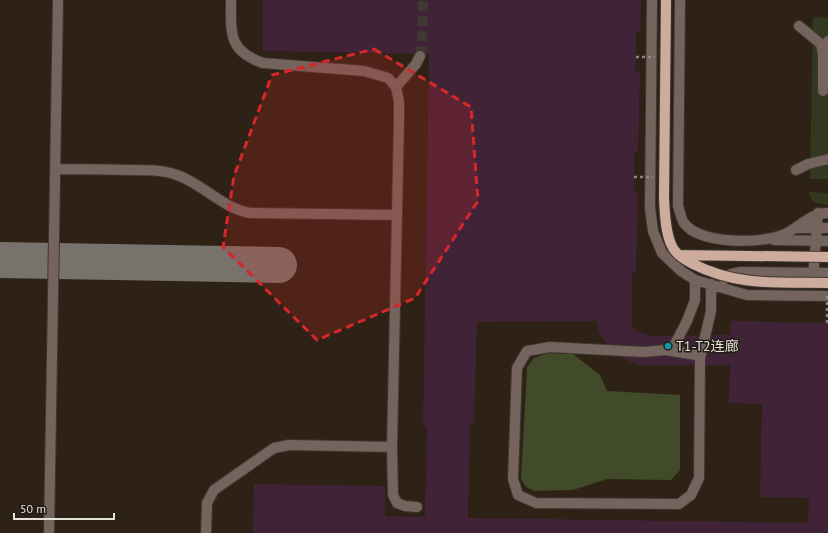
<svg xmlns="http://www.w3.org/2000/svg" width="828" height="533" viewBox="0 0 828 533" font-family="'PT Sans','Noto Sans SC',sans-serif">
<style>
.built{fill:#2d2215}
.green{fill:#32391f}
.forest{fill:#414a29}
.lines{fill:none;stroke-linecap:round;stroke-linejoin:round}
.taxiway{stroke:#77726b;stroke-width:36}
.building{fill:#402337;fill-rule:evenodd}
.minor-tunnel{stroke:#403933;stroke-width:10;stroke-dasharray:10 5;stroke-linecap:butt}
.minor-casing{stroke:#3e3731;stroke-width:12}
.minor{stroke:#74645d;stroke-width:10}
.major-bridge-casing{stroke:#3e3731;stroke-width:12;stroke-linecap:butt}
.path-bridge{stroke:#8c8781;stroke-width:2.5;stroke-dasharray:3 3;stroke-linecap:butt}
.major-bridge{stroke:#cdab9d;stroke-width:10}
.marked{fill:#d62828;fill-opacity:0.2;stroke:#d62828;stroke-width:3;stroke-dasharray:8 5;stroke-linejoin:round}
.culture-dot{fill:#0f9aa8;stroke:#231c15;stroke-width:1.5}
.labels{text-anchor:middle;stroke-width:3;stroke-linejoin:round;paint-order:stroke}
.poi-label{font-size:14px;fill:#e4e0da;stroke:#231c15;text-anchor:start}
</style>
<rect width="100%" height="100%" fill="#231c15"/>
<path class="built" d="M0,0H828V533H0Z"/>
<path class="green" d="M813,17L828,18V179H810Z
M809,192L828,193V205C818,204 811,203 809,192Z"/>
<path class="forest" d="M549,353L573,354L600,375L607,391L680,395V470L671,480L607,479L573,490L534,491L526,487L521,479L527,367L534,358Z"/>
<g class="lines">
<path class="taxiway" d="M0,260L279,265"/>
</g>
<path class="building" d="M263,0H641L640,31H636V57L635,71H640L638,152H634V191H638L636,273H632V322H630L637,332L651,336L730,335L731,321L828,323V533H253L254,484L385,486V516L425,517L427,427H423L429,54L263,51ZM597,321L599,333L610,349L616,355L633,363L640,365H730L729,403L762,404L760,497L809,498L808,523L468,518L470,423H474L477,322Z"/>
<g class="lines">
<path class="minor-tunnel" d="M420,56L422,47L423,0"/>
<g class="minor-casing">
<path id="minor" d="M231,0C231,33 228,51 263,63L364,71L388,78L396,87L399,102V120L392,447L393,495L397,503L405,506L417,507
M652,0L650,208L653,231L662,253L681,271L695,280L747,295L828,296
M680,0L678,206C680,211 681,219 684,223C700,245 763,244 785,234C800,227 810,213 828,213
M799,26L821,44L823,55
M396,87L416,64L420,56
M823,91V55L828,41
M55,169C78,169 102,169 125,170C142,170 161,169 177,175C203,184 222,208 250,213L397,215
M796,170L808,164L828,159
M796,228H828
M774,240L828,241
M724,279L731,274L741,272L828,273
M813,279L818,213
M695,280V300L687,321L675,344L665,350L644,352L550,347L527,351L517,368L513,479L518,495L536,503L679,504L691,495L699,478L700,358L711,311V284
M665,350L696,355L700,358
M49,533L58,0
M206,533L207,503L214,490L274,448L289,445L392,447"/>
</g>
<use href="#minor" class="minor"/>
<g class="major-bridge-casing">
<path id="major-bridge" d="M666,0L664,199C665,213 665,230 671,244C674,253 685,260 693,264C739,287 779,282 828,283
M679,255L828,257"/>
</g>
<path class="path-bridge" d="M636,57H655
M634,177H653
M827,323V294"/>
<use href="#major-bridge" class="major-bridge"/>
</g>
<path class="marked" d="M374,49L471,107L478,201L415,298L317,340L223,247L234,176L272,75Z"/>
<circle class="culture-dot" cx="668" cy="346" r="4"/>
<g class="labels">
<g class="poi-label">
<text x="676" y="351">T1-T2连廊</text>
</g>
</g>
<path d="M14 513v6h100v-6" fill="none" stroke="#e4e0da" stroke-width="2"/>
<text x="20" y="513" font-size="12" fill="#e4e0da" stroke="#231c15" stroke-width="3" paint-order="stroke">50 m</text>
</svg>
